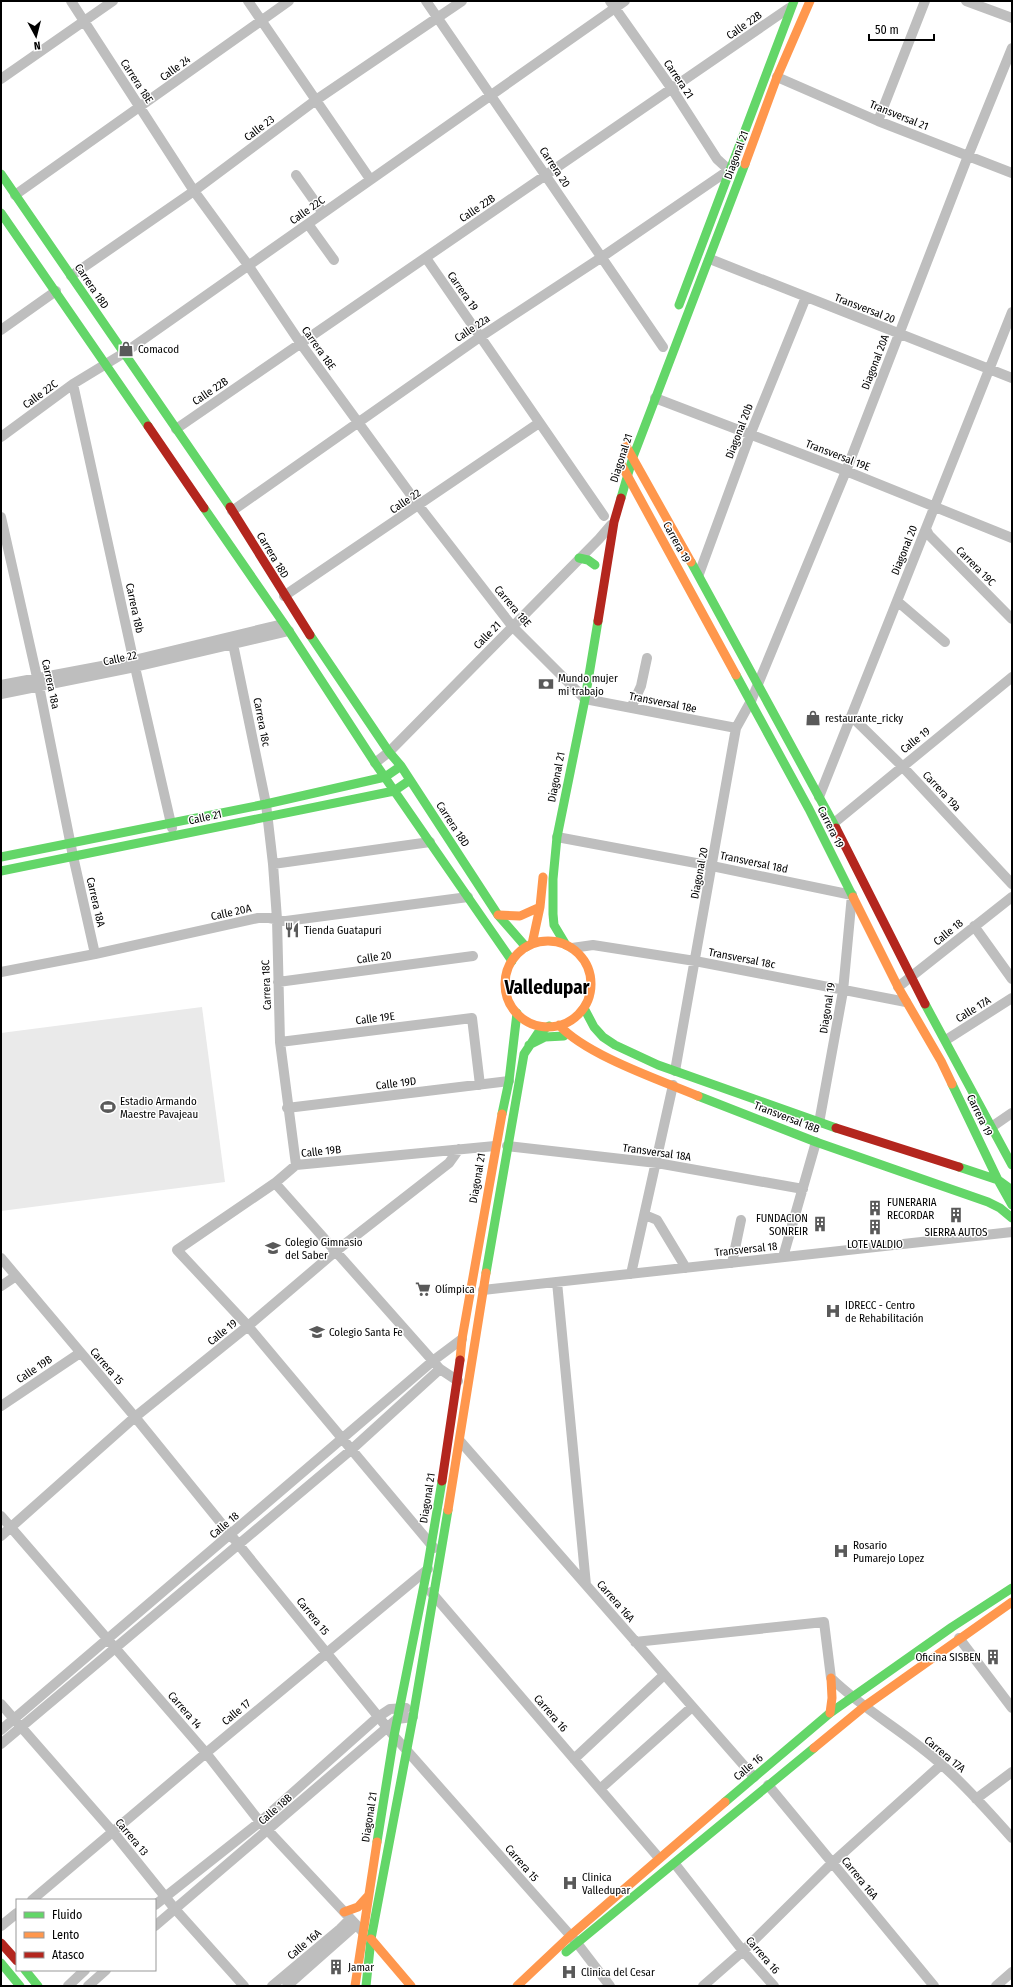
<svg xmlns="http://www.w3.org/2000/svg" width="1013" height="1987" viewBox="0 0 1013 1987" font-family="'Fira Sans Condensed',sans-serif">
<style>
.green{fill:#eaeaea}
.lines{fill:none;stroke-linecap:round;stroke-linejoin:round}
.street{stroke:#bebebe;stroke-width:10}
.fast{stroke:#63d668;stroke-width:9}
.slow{stroke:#ff974d;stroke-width:9}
.jam{stroke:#b3261e;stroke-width:9}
.labels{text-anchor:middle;stroke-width:3;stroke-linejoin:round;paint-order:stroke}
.street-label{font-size:11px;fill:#000;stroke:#fff}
.poi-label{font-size:11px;fill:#000;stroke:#fff;text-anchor:start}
.town-label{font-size:19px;font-weight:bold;fill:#000;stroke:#fff}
</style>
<rect width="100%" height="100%" fill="#fff"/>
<path class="green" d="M202,1007L225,1182L1,1211V1033Z"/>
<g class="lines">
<path class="street" d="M71,1L194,191L248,265L301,344L419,506L512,626L585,699L736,728
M248,1L370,179
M426,1L663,347
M966,1L1012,18
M777,77L878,121L1012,173
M1,79L113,1
M878,121L925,1
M296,175L323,213
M15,195L289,1
M308,224L334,260
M426,258L604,516
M710,259L1012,378
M71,276L194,191L316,100L462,1
M1,330L56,291
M73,384L135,667L172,828
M655,398L846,471L1012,538
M176,429L789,8
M1,437L73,384L124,353L625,1
M232,511L480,337L602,257L729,170L717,159L672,89L610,1
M1,517L39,686L73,856L95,954
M926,529L929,535L1012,619
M699,574L750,435L806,297
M284,596L539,423
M897,601L945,642
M233,644L266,804L273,864L277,919L280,1042L296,1165
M1,685L134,660L283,624
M1,694L135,667L289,631
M631,708L641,686L647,658
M851,716L902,766L1012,884
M375,763L389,752L599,539L611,525
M819,797L1012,312
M834,823L1012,677
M557,837L712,866L852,895L843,991L819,1123
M273,864L430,842
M974,926L1012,979
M572,948L593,945L695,961L906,1002
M1,972L95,954L258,918H269L286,921L468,897
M278,982L473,956
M898,987L1012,897
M946,1040L1012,998
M280,1042L472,1018L480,1085
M675,1071L736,728L751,701L846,471L968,156L1012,48
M287,1108L509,1081
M993,1126L1012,1113
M507,1146L657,1163L803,1189
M275,1183L440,1369L458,1381
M645,1215L657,1220L686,1268
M783,1257L816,1142
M1,1258L135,1417L394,1736L577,1943L610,1986
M732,1263L741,1220
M631,1274L673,1085
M557,1282L586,1585
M1,1286L16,1276
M483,1290L1012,1232
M1,1406L80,1353
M460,1441L754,1777
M1,1516L206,1753L260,1822L362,1931
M1,1536L135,1417L248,1326L336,1251L449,1163L459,1149
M434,1548L248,1326L177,1250L275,1183L296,1165L495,1146
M431,1592L659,1858
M959,1638L1012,1708
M635,1642L824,1622L831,1678C865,1711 907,1733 942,1765C967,1787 990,1813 1012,1838
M1,1704L113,1832L175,1909L244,1986
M1,1730L434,1360L462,1339
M1,1744L351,1450L440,1369
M574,1759L664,1675
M768,1785L934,1986
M600,1789L692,1707
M976,1799L1012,1772
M675,1864L743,1951L774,1986
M32,1900L206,1753L428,1569
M155,1905L260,1822L378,1717L390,1709L406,1708
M1,1926L17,1913
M155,1926L397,1719L413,1717
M68,1986L85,1970
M88,1986L106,1970
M272,1986L340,1929L350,1919
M287,1986L356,1925
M703,1986L743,1951L832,1863L942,1764
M996,1986L1012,1972"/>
<path class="fast" d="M1,174L230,507
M1,213L148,426
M679,305L794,1
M621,498L633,457L745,164
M204,508L289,631L375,763L512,961
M579,558L588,560L595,565
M691,562L836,828
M310,635L389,752L401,766L498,915L526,947
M736,675L809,809L853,897
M1,857L266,804L385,777L401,766
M1,871L394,791L410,780
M566,945L554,925L553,914V879L557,837L585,699L598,621
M925,1004L1012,1165
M584,1008L594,1027L603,1037L615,1045L658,1065L836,1128
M529,1045L545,1037L564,1036
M952,1084L998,1180L1012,1205
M698,1096L816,1142L988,1202L1000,1208L1012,1218
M502,1114L509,1081L517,1013
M959,1167L998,1180L1012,1190
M486,1273L524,1054L538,1033L549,1026
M725,1802L830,1713L952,1627L1012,1588
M377,1842L394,1736L427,1570L442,1481
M566,1952L814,1748
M1,1963L20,1986
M25,1970L38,1986
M366,1986L371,1939L413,1717L448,1510"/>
<path class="slow" d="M745,164L777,77L810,1
M626,446L691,562
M621,464L736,675
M853,897L898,987L941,1061L952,1084
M498,915L520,916L540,907
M505 984a43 43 0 1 1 86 0a43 43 0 1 1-86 0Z
M532,944L540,907L543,877
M559,1025C586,1055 660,1080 698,1096
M460,1360L462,1339L502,1114
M448,1510L486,1273
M830,1713L832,1698L831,1678
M814,1748L865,1706L1012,1602
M344,1912L358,1907L368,1896
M371,1939L411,1986
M355,1986L377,1842
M517,1986L570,1936L725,1802"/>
<path class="jam" d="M148,426L204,508
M230,507L310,635
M598,621L614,522L621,498
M836,828L925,1004
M836,1128L959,1167
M442,1481L460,1360
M1,1943L17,1961"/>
</g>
<defs>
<g id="shop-bare" transform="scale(1.2)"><path d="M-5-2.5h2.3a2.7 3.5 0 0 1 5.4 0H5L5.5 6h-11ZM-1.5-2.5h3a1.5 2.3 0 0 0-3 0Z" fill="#595959" stroke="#fff" stroke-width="2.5" paint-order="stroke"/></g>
<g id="bank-bare" transform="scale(1.2)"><path d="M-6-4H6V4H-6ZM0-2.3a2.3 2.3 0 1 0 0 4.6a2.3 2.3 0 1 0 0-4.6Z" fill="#595959" stroke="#fff" stroke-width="2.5" paint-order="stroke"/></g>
<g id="restaurant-bare" transform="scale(1.2)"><path d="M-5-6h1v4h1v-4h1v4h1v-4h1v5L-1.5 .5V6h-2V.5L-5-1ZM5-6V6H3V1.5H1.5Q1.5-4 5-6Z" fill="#595959" stroke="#fff" stroke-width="2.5" paint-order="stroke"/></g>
<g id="stadium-bare" transform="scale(1.2)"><path d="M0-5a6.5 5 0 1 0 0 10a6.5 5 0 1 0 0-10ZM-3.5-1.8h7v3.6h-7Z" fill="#595959" stroke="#fff" stroke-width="2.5" paint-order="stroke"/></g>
<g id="building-bare" transform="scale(1.2)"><path d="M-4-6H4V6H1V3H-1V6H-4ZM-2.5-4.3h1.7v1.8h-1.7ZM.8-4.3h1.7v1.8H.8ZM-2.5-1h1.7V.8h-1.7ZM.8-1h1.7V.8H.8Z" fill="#595959" stroke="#fff" stroke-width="2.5" paint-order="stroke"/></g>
<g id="school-bare" transform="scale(1.2)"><path d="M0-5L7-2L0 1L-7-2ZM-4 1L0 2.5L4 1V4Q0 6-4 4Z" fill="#595959" stroke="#fff" stroke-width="2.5" paint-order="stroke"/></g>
<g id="supermarket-bare" transform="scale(1.2)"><path d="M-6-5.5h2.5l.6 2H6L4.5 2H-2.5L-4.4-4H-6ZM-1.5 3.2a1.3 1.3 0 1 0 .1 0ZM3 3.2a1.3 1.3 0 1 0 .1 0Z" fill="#595959" stroke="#fff" stroke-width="2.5" paint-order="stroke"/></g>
<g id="hospital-bare" transform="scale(1.2)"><path d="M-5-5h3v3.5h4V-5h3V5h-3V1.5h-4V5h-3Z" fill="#595959" stroke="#fff" stroke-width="2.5" paint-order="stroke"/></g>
</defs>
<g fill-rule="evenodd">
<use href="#shop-bare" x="126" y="349"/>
<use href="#bank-bare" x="546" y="684"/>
<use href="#shop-bare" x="813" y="718"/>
<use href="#restaurant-bare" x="292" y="930"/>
<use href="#stadium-bare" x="108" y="1107"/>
<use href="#building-bare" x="875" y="1208"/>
<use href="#building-bare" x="956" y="1215"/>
<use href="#building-bare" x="820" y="1224"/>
<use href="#building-bare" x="875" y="1227"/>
<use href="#school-bare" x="273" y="1248"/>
<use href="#supermarket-bare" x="423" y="1289"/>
<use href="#hospital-bare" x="833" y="1311"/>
<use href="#school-bare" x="317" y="1332"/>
<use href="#hospital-bare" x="841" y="1551"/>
<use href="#building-bare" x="993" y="1657"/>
<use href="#hospital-bare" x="570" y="1883"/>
<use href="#building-bare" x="336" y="1967"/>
<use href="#hospital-bare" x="569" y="1972"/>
</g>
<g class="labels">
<g class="street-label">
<text transform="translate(744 25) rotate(-35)" y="4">Calle 22B</text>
<text transform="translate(175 68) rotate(-36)" y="4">Calle 24</text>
<text transform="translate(679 79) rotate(56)" y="4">Carrera 21</text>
<text transform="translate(137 81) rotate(57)" y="4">Carrera 18E</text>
<text transform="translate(899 115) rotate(22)" y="4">Transversal 21</text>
<text transform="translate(259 128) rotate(-37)" y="4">Calle 23</text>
<text transform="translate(736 155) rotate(-70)" y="4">Diagonal 21</text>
<text transform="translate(555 167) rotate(56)" y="4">Carrera 20</text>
<text transform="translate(477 208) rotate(-34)" y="4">Calle 22B</text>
<text transform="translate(307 210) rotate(-35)" y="4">Calle 22C</text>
<text transform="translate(92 286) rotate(56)" y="4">Carrera 18D</text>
<text transform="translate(463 291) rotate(55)" y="4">Carrera 19</text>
<text transform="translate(865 308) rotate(21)" y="4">Transversal 20</text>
<text transform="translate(472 328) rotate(-34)" y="4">Calle 22a</text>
<text transform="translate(319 348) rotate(55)" y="4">Carrera 18E</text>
<text transform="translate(875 362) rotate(-69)" y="4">Diagonal 20A</text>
<text transform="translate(210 391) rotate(-34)" y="4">Calle 22B</text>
<text transform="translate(40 394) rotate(-36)" y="4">Calle 22C</text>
<text transform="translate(739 431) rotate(-69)" y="4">Diagonal 20b</text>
<text transform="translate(838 455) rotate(21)" y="4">Transversal 19E</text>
<text transform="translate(621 458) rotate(-72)" y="4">Diagonal 21</text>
<text transform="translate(405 501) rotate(-34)" y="4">Calle 22</text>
<text transform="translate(677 542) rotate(61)" y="4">Carrera 19</text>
<text transform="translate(904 550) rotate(-68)" y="4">Diagonal 20</text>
<text transform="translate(273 555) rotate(59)" y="4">Carrera 18D</text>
<text transform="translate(976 566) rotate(45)" y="4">Carrera 19C</text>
<text transform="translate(513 606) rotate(50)" y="4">Carrera 18E</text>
<text transform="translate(135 608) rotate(78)" y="4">Carrera 18b</text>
<text transform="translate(487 635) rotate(-46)" y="4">Calle 21</text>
<text transform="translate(120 658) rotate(-12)" y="4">Calle 22</text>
<text transform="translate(51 684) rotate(78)" y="4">Carrera 18a</text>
<text transform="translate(663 702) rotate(11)" y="4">Transversal 18e</text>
<text transform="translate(262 722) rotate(79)" y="4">Carrera 18c</text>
<text transform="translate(915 740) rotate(-39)" y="4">Calle 19</text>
<text transform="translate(556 777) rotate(-79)" y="4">Diagonal 21</text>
<text transform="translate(942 791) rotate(47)" y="4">Carrera 19a</text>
<text transform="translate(205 817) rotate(-12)" y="4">Calle 21</text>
<text transform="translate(453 824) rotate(57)" y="4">Carrera 18D</text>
<text transform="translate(831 827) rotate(63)" y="4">Carrera 19</text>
<text transform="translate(754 862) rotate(12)" y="4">Transversal 18d</text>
<text transform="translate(699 873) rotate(-79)" y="4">Diagonal 20</text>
<text transform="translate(96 902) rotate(77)" y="4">Carrera 18A</text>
<text transform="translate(231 912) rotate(-12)" y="4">Calle 20A</text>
<text transform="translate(948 932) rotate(-39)" y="4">Calle 18</text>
<text transform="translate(374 957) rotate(-8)" y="4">Calle 20</text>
<text transform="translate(742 958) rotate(11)" y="4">Transversal 18c</text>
<text transform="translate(266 985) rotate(-92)" y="4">Carrera 18C</text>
<text transform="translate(827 1008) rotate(-81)" y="4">Diagonal 19</text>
<text transform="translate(973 1009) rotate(-32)" y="4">Calle 17A</text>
<text transform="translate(375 1018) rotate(-7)" y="4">Calle 19E</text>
<text transform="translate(396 1083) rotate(-7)" y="4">Calle 19D</text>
<text transform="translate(980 1115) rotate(64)" y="4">Carrera 19</text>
<text transform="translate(787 1117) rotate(21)" y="4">Transversal 18B</text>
<text transform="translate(321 1151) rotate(-6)" y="4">Calle 19B</text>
<text transform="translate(657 1152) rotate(8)" y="4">Transversal 18A</text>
<text transform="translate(477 1178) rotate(-80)" y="4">Diagonal 21</text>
<text transform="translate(746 1249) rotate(-6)" y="4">Transversal 18</text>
<text transform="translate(222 1332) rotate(-39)" y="4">Calle 19</text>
<text transform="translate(107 1366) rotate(49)" y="4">Carrera 15</text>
<text transform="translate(34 1369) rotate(-34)" y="4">Calle 19B</text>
<text transform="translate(427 1498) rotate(-81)" y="4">Diagonal 21</text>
<text transform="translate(224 1525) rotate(-40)" y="4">Calle 18</text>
<text transform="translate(616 1601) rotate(49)" y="4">Carrera 16A</text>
<text transform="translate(313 1616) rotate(51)" y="4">Carrera 15</text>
<text transform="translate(185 1710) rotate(49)" y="4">Carrera 14</text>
<text transform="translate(236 1712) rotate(-40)" y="4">Calle 17</text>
<text transform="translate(551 1713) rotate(49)" y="4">Carrera 16</text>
<text transform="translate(945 1754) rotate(40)" y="4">Carrera 17A</text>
<text transform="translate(748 1767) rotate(-40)" y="4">Calle 16</text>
<text transform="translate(275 1809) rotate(-41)" y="4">Calle 18B</text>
<text transform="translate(369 1817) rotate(-81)" y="4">Diagonal 21</text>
<text transform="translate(132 1837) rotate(50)" y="4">Carrera 13</text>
<text transform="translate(522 1863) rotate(49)" y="4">Carrera 15</text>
<text transform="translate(860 1878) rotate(51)" y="4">Carrera 16A</text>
<text transform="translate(304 1944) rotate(-40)" y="4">Calle 16A</text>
<text transform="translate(763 1955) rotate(49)" y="4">Carrera 16</text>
</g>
<g class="poi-label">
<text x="138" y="353">Comacod</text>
<text x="558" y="682">Mundo mujer<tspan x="558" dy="13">mi trabajo</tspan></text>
<text x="825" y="722">restaurante_ricky</text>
<text x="304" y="934">Tienda Guatapuri</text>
<text x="120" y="1105">Estadio Armando<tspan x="120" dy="13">Maestre Pavajeau</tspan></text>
<text x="887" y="1206">FUNERARIA<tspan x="887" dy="13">RECORDAR</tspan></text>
<text x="808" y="1222" text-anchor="end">FUNDACION<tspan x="808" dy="13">SONREIR</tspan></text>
<text x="956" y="1236" text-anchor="middle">SIERRA AUTOS</text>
<text x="285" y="1246">Colegio Gimnasio<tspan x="285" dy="13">del Saber</tspan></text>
<text x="875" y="1248" text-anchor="middle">LOTE VALDIO</text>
<text x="435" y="1293">Olímpica</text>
<text x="845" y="1309">IDRECC - Centro<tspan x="845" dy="13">de Rehabilitación</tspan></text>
<text x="329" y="1336">Colegio Santa Fe</text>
<text x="853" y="1549">Rosario<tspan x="853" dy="13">Pumarejo Lopez</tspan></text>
<text x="981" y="1661" text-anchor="end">Oficina SISBEN</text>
<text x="582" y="1881">Clinica<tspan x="582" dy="13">Valledupar</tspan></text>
<text x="348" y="1971">Jamar</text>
<text x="581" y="1976">Clinica del Cesar</text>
</g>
<g class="town-label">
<text x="547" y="994">Valledupar</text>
</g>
</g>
<rect width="1013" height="1987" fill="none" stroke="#000000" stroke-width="4"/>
<rect x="16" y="1899" width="140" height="72" fill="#ffffff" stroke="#999999"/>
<rect x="24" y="1912" width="20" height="6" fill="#63d668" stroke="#999999"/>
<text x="52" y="1919" font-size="12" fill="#000000">Fluido</text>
<rect x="24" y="1932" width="20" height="6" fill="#ff974d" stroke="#999999"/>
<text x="52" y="1939" font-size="12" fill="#000000">Lento</text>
<rect x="24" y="1952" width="20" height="6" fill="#b3261e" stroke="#999999"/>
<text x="52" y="1959" font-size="12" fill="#000000">Atasco</text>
<g transform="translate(36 36) rotate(173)" stroke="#ffffff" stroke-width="3" paint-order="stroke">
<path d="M0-3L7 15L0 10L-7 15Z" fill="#000000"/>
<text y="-6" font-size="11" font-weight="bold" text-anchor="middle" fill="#000000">N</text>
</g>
<path d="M869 34v6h65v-6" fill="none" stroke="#000000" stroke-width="2"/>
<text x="875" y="34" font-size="12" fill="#000000" stroke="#ffffff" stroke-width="3" paint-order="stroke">50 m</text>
</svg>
